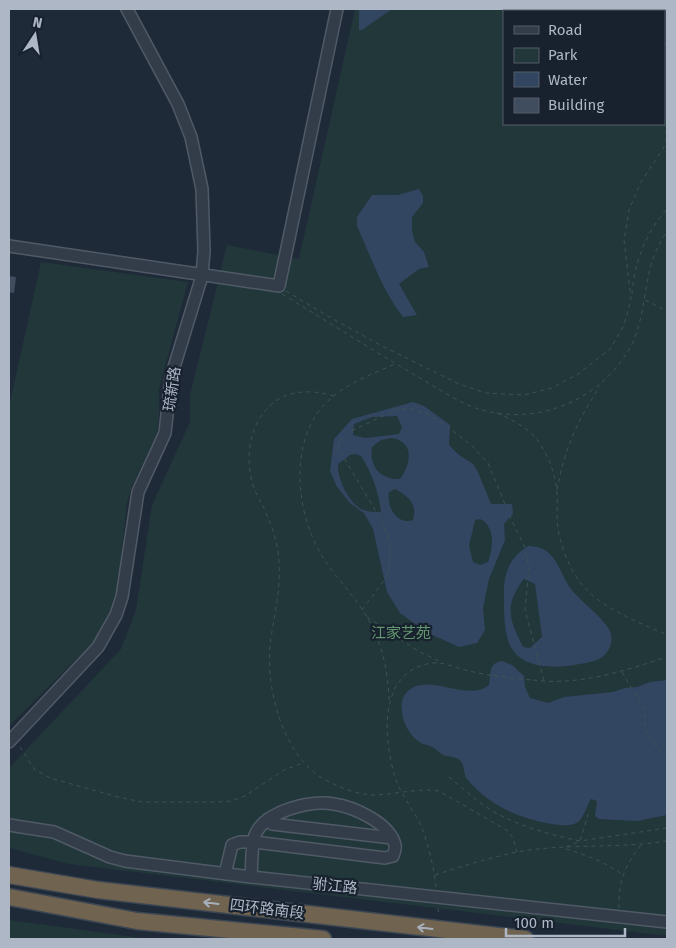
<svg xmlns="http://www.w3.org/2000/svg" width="676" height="948" viewBox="0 0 676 948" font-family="'Fira Sans','Noto Sans SC',sans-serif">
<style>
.green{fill:#21373a;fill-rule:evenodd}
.water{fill:#324661;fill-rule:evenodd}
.building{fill:#404d5e}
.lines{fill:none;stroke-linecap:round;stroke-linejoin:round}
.minor-casing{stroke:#505a67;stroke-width:14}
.highway-casing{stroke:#3d4754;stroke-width:19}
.path{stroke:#3c5354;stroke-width:1;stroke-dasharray:4 4;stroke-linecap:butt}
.minor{stroke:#333c49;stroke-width:11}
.highway{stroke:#70634f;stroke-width:16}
.oneway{stroke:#a7afba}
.labels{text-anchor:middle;stroke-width:4.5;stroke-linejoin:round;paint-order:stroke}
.street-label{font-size:15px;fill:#adb7c6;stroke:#18212e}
.park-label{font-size:15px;fill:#63976f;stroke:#18212e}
</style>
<rect width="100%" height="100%" fill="#1f2a39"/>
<path class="green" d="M355,9H667V936L69,864L9,848V768L121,649L136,610L152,505L190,422V395L227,245L299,259ZM505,11H665V124H505Z
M41,262L188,282L159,389V415L157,433L131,489L127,503L117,595L113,611L106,624L93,643L9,726V407Z
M9,920L149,939H9Z"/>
<path class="water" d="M359,9H392L362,30H359Z
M419,189L423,196V203L412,217V230L415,242L424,252L429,267L419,269L399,284L417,315L403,317C382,290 371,257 357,226V217L372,195H398Z
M413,402L424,406L450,425L449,445L459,455L473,464L478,472L491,504H512L513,514L504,524L505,540L489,579L483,608L485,630L477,643L459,647L428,633L400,613L387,592L373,529L364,513L350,503L337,487L330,471L334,439L352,419ZM397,416L402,427L399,434L365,438L353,435L354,424L372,417ZM392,438C415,442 411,464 400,479C380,480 369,466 372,447L381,440ZM355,454L361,456C372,473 379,493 381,512C373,512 364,512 358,507C347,499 337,477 338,464L350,455ZM395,489C408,496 418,504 413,520C397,526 386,506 389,492ZM480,519C496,527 493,548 488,562L480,565L473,562L469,546L475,520Z
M528,546C536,546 543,548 549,553C559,563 563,578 571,589C579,600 609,622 611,634C612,640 611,647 607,652C601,661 590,662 580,664C555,669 517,670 508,640C504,627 504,611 504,598C503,575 508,559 528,546ZM524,579L535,584L542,637L530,648L523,647C514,628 505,613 515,593C518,588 520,583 524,579Z
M502,661L512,665L524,676L525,687L530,698L548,703L564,697L613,692L625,688L637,687L650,682L667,680V815L637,821L599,819L595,816L597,801L591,799C587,805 584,817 578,822C571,827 560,825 552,824C518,818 490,806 467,779C463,774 465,766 461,761C456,756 449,757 443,755C440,753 437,750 434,748C431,746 427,745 423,744C413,739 406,729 403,718C402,711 400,702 404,696C422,667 466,704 489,685C491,674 488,663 502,661Z"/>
<path class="building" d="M9,276L16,277L14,293L9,292Z"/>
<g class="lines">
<g class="minor-casing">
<path id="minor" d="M9,246L279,286L337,9
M9,742L98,647L116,615L122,597L138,492L165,433L171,377L202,276L204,251L202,189L191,137L178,104L127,9
M268,819L272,824L392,838
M9,825L54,832L110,857L125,861L251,877L667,922
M225,874L232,845L240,842H254L385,858L393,856C394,853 396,849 395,845C390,823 354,807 334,804C310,800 265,811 255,835C251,847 252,864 251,877"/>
</g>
<g class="highway-casing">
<path id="highway" d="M9,875L98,890L525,939
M9,897L137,921L323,939"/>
</g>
<path class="path" d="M665,46L667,41
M665,115H667
M286,291L326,315L382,346L459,384L485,393L524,395L552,388L578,374L610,349L624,325L631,299L624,240L629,210L641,182L666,144V127L663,124
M282,294C330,323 377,353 425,381C443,391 462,405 482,410C537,425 594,402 625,356C642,331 643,301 649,273C652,257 659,244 667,231
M632,294C634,263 646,232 667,209
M645,300L667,311
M334,396C315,390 290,389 273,403C250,422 245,454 252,482C254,490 259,499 263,506C271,524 279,544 279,564C281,592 273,619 270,646C266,690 283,754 322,778C337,787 358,795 375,795C397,794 418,788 439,791L508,831L513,838L517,852
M497,413C510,419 523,425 533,435C547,451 556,473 557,495C558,506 556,518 558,529C562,552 573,578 590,593C612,613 641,623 667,635
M557,490C565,447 577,422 600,386
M362,610L389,574L390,541L380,518L338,448L340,440L351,431L396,410L411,408L430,415L457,434L472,446L488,463L512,521L524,545L529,567L525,610L544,681
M367,617L418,651L441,662
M622,672L645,711V729L660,752L667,756
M493,675L506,677
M533,680C579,686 624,671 667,657
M389,700C388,671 382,642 367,617C354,595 335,577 322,556C296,514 289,445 323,406C342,385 370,375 395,364
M20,747L34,769L50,778L118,797L142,802H217L231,801L245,796L284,770L303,763
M449,777C467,792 485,809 506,818C529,829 555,836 580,841L667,828
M566,847L580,841L588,814
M566,849C586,855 606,862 623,875
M435,875C462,866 489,858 517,852C566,843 617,849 667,841
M436,887C434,868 429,848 423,831C416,812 401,796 395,777C383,737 378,671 432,663C443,662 451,666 461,669C472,672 484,674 495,676C507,678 520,679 533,680
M438,908L439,916
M619,908C618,882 625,865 641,845"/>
<use href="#minor" class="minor"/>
<use href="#highway" class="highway"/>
</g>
<defs><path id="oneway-shaft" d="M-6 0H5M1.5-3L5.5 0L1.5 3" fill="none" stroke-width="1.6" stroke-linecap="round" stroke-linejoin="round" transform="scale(1.25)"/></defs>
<g class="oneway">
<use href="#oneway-shaft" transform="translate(211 903) rotate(-173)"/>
<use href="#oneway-shaft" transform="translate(425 928) rotate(-173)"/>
</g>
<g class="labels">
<g class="street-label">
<text transform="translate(172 389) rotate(-82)" y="5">琉新路</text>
<text transform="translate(335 886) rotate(6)" y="5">驸江路</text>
<text transform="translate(267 909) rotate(7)" y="5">四环路南段</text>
</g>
<g class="park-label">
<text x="401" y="638">江家艺苑</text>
</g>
</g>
<rect width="676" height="948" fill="none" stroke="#adb7c6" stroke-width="20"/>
<rect x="503" y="10" width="162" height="115" fill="#18212e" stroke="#545d6b"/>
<rect x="514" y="26" width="25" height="8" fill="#333c49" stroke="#545d6b"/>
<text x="548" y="35" font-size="15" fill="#adb7c6">Road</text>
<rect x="514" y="48" width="25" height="15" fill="#21373a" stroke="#545d6b"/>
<text x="548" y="60" font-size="15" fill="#adb7c6">Park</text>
<rect x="514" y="72" width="25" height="15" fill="#324661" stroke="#545d6b"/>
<text x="548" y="85" font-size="15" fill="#adb7c6">Water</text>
<rect x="514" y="98" width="25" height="15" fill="#404d5e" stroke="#545d6b"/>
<text x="548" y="110" font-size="15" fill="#adb7c6">Building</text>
<g transform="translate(35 35) rotate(12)" stroke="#18212e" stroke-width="4" paint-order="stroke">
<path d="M0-4L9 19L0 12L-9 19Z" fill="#adb7c6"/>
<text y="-8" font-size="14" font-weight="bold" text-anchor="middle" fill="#adb7c6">N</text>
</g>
<path d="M506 928v8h119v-8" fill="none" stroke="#adb7c6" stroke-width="2.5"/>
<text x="514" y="928" font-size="15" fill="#adb7c6" stroke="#18212e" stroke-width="4" paint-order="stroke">100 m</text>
</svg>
